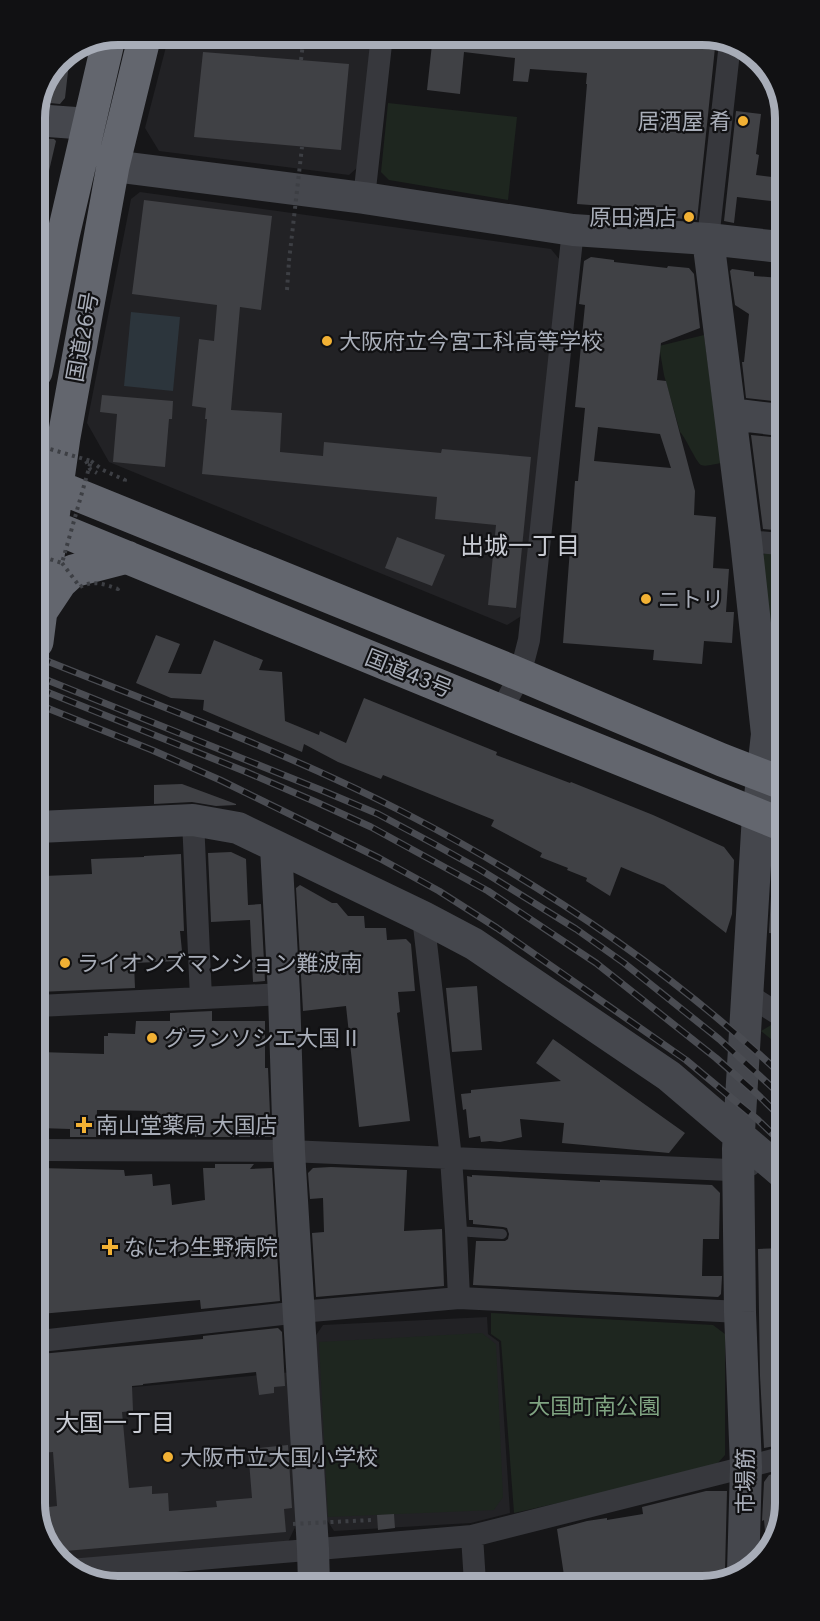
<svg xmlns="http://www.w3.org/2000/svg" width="820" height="1621" viewBox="0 0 820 1621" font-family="Figtree,'Noto Sans JP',sans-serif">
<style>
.built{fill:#222225}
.green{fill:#1e261f}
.water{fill:#2c353c}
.building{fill:#404145;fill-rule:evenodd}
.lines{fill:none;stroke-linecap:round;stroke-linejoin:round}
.path{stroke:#3d3f44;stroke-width:4;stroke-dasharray:3 4.5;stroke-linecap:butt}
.lane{stroke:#37383d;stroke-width:10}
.street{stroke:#37383d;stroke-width:22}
.secondary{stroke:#45474d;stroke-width:32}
.highway{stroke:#63666e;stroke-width:33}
.rail-casing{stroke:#4a4c52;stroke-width:7}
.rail{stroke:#111113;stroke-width:4.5;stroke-dasharray:14;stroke-linecap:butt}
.path-bridge{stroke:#3d3f44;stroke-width:4;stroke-dasharray:3 4.5;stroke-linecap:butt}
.poi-dot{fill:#f2b134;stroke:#111113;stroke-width:2}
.labels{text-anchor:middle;stroke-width:4.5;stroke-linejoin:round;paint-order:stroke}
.poi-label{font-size:22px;fill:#a8adb8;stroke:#111113;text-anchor:start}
.street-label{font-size:22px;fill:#a8adb8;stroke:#111113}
.park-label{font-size:22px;fill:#7fa381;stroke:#111113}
.neighbourhood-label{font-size:24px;fill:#c9ccd4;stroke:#111113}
.rim{fill:none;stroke:#a8adb8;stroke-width:8}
</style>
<rect width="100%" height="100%" fill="#161618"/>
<path class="built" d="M169,35H372L358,167L349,175L159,151L145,128Z
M140,192L551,249L560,260L523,615L507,625L109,462L87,423L131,199Z
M487,1317L488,1334L499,1342L510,1513L471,1523L334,1531L325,1517L314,1338L323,1325Z
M292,1372L300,1517L288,1542L63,1563L41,1535L40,1396Z"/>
<path class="green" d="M388,103L517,117L508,200L389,180L381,172Z
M704,335L721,463C715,464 706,467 701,465C696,462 686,438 680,432L664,375L659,346Z
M766,552L781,554L782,672H779L772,667L758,561Z
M771,1025L783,1033V1049L761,1031Z
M491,1313L713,1325L725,1334V1455L717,1464L660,1480L514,1513L501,1341L491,1334Z
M482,1333L496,1344L503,1497L494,1510L328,1517L319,1342Z"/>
<path class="water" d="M131,312L180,317L173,391L124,386Z"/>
<path class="building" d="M433,35H708L716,38L697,220L673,218V213L631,209V208L577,204L587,84H586L587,73L530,69L528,82L513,81L515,58L464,52L460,94L427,90Z
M203,52L349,64L341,150L194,137Z
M70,54L65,98L60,104L39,102L59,59Z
M736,111L761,114L756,154L759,155L756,175L780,178V202L737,197L734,223L724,221Z
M35,138L54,139L56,141L41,205L35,204Z
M144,200L272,216L261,310L240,307L231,410L282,413L280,452L323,456L324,442L441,453L442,449L531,457L516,608L488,605L496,525L435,519L437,497L202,474L207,419H205L206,408L192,406L199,339L214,341L217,305L132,294Z
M591,257L614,260V262L667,268L668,266L689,268L694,274L700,328L661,343L657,380L666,381L695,491L694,515L716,517L713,568L729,569L726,612H734L732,643L704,641L702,664L653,660L654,650L563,643L575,481H578L585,408L575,407L585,305L579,304L584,261ZM598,427L660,434L671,468L594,461Z
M732,269L754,272V276L780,278L781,402L746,398L742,362H744L749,314L735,305L730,271Z
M102,395L173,401L172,419H169L165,467L113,462L117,414L100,412Z
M751,435L781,438V486H779L774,530L763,529Z
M397,537L445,555L432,586L385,568Z
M156,635L180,644L168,673L201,674L214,640L263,660L259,670L282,672L285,721L319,735L320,731L346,743L364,698L497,752L496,755L570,783L571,782L653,815L724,847L734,860L732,914L726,933L664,885L621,867L610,896L586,881L587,878L567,870L568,868L540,857L542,853L491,826L494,820L383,775L381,779L338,762L304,744L302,752L203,710L204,700L171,698L136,683Z
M182,784L236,804V805L216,806L192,802L154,804V785Z
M231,852L246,859L248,905L261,904L265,981L253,982L250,920L211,922L208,853Z
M181,854L184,931H180L182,951L179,961L134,963L135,988L38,992V921H41L40,907L46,906L44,876L92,874L91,859L144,857V856Z
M773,859H783V934L769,933Z
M300,885L332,903H337L348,916H364L365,928H386L387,940L406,939L411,944L415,991L398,992L400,1012L397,1013L410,1121L359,1127L346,1006L303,1011L296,888Z
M477,986L482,1050L452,1052L446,988Z
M212,1011V1021H265V1068H268L271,1137H195V1134H157V1111L97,1110L96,1137H70V1129L39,1128V1052L104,1054V1036H108V1033L135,1034L136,1021H170V1013Z
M553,1039L685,1133L669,1153L562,1143L564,1123L520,1119L522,1137L500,1142L490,1141L481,1142L480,1136L469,1138L466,1109L463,1110L461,1094L471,1093V1090L561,1081L536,1063Z
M215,1164H254L250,1169L272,1168L280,1301L201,1309L200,1300L40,1314L39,1168L124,1170L125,1176L152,1174L153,1186L170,1184L172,1205L205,1200L203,1168H215Z
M331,1167L407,1170L404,1231L442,1229L444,1286L316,1297L312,1233L324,1232L323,1198L310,1199L308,1173L313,1168Z
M472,1175L600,1182V1180L712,1185L720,1193L719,1239H703L702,1276H722L721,1294L718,1297L473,1285L476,1241H505L508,1239L509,1234L507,1228L503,1227L473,1224V1220H469L467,1176L472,1177Z
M784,1248L785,1444L764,1448L760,1376L758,1249Z
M278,1328L282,1332L285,1386L274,1387V1393L259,1395L256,1372L143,1384V1385L132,1386L133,1411L122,1412L129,1488L152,1486V1494L168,1493L169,1511L217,1507L216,1501L252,1498L248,1449L288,1445L292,1508L284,1509L286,1532L54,1552L41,1535V1508L57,1506L53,1452L40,1453V1354L203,1339V1336Z
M785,1471V1503L771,1550L767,1553L764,1520L762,1521L764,1482L769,1475Z
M706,1491H727L725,1571L727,1580L565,1582L557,1529L587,1521L607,1518V1520L643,1514L642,1507Z
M394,1514L395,1528L378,1530L377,1515Z"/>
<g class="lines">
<path class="path" d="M301,60L304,35
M287,290L289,261
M86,461L90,469L97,473
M91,461L103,470L125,480L123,485"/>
<path class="lane" d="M456,1231L502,1234"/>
<path class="street" d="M364,198L382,35
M708,239L730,43
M35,242L63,236
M746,541L781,544
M501,711L520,675L529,640L573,230
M193,820L201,998
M423,917L451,1158L456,1231L459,1298
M747,994L783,1017
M38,1006L284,994
M39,1150L289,1151L730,1170L750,1165
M40,1341L300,1312L459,1298L740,1312
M472,1536L475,1583
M70,1570L472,1536L785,1457"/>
<path class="secondary" d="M35,120L89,124
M113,166L364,198L573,230L708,239L780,247
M708,239L746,541L767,734L758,815L738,1149L740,1312L746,1467L743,1572
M730,414L781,420
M38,827L193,820L238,828L423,917L474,944L669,1076L784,1174
M276,847L284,994L289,1151L313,1549L314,1584"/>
<path class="highway" d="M36,372L63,236L109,38
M36,478L497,665L722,760L782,783
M36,520L501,711L783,825
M42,610L60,583L73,571L127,557
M37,642L57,486L64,437L113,166L145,35"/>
<g class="rail-casing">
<path id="rail" d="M37,657C159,706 284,751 401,811C539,882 670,970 784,1077
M37,676L321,790L378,814L434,844L479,869L576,929L624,963L719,1039L784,1098
M37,688L244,771L316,802L371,827L488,891L596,963L716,1058L756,1093L784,1120
M37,704L152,750L220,780L379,858L439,891L497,928L686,1060L758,1120L784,1145"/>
</g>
<use href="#rail" class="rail"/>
<path class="path-bridge" d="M289,261L302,147
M36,445L91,461L62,563L37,555
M62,563L80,587C93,580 104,584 118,589L120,584
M293,1524L371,1520"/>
</g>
<g class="poi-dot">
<circle cx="743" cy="121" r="6"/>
<circle cx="689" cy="217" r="6"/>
<circle cx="327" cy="341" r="6"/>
<circle cx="646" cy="599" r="6"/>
<circle cx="65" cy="963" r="6"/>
<circle cx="152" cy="1038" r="6"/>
<path d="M81 1116h6v6h6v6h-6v6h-6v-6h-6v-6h6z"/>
<path d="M107 1238h6v6h6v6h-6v6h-6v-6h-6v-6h6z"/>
<circle cx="168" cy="1457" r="6"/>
</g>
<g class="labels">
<g class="poi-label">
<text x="731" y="129" text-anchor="end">居酒屋 肴</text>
<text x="677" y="225" text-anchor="end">原田酒店</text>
<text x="339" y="349">大阪府立今宮工科高等学校</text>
<text x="658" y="607">ニトリ</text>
<text x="77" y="971">ライオンズマンション難波南</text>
<text x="164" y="1046">グランソシエ大国Ⅱ</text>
<text x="96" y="1133">南山堂薬局 大国店</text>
<text x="124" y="1255">なにわ生野病院</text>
<text x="180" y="1465">大阪市立大国小学校</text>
</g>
<g class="street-label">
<text transform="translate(82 337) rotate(-80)" y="8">国道26号</text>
<text transform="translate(409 673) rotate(22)" y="8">国道43号</text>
<text transform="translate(745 1481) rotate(-90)" y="8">市場筋</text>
</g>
<g class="park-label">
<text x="594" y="1414">大国町南公園</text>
</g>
<g class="neighbourhood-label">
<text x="520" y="554">出城一丁目</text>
<text x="115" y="1431">大国一丁目</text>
</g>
</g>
<path d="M0 0H820V1621H0ZM118 45H702A73 73 0 0 1 775 118V1503A73 73 0 0 1 702 1576H118A73 73 0 0 1 45 1503V118A73 73 0 0 1 118 45Z" fill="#111113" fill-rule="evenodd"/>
<path class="rim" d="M118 45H702A73 73 0 0 1 775 118V1503A73 73 0 0 1 702 1576H118A73 73 0 0 1 45 1503V118A73 73 0 0 1 118 45Z"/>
</svg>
